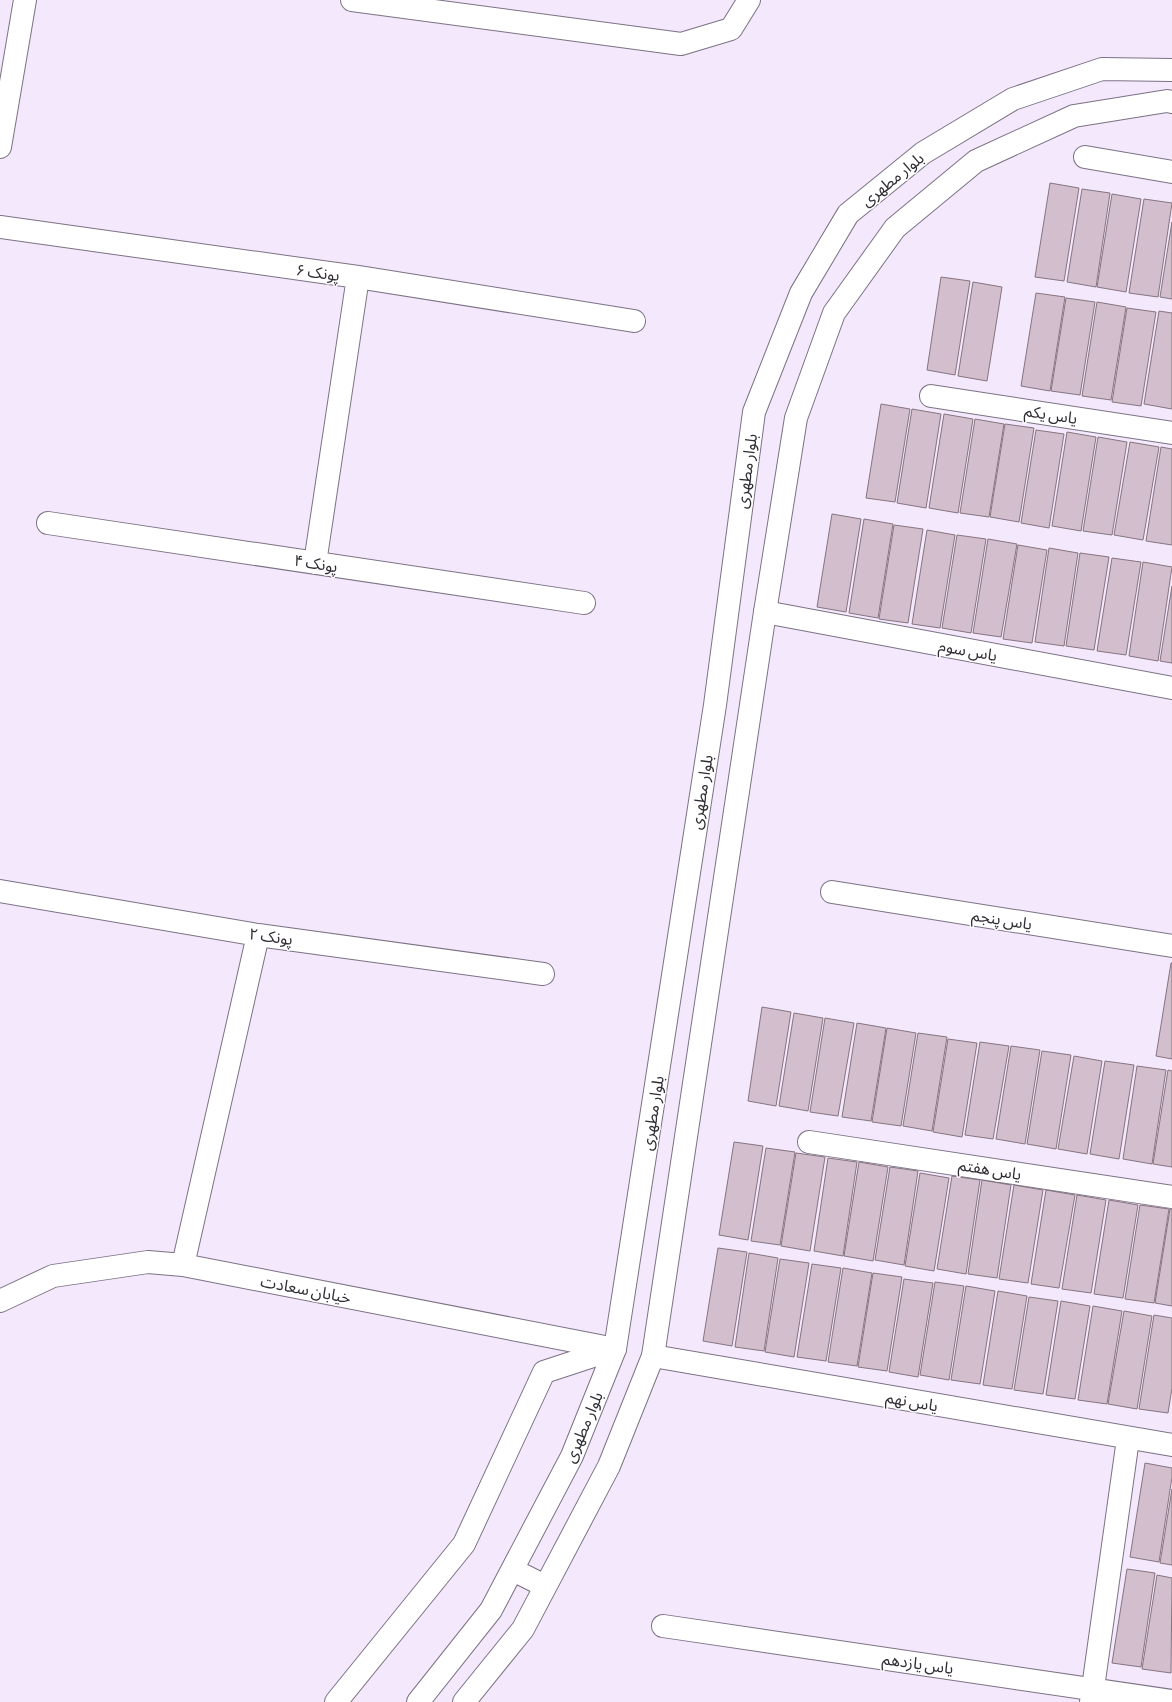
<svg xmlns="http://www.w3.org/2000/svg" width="1172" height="1702" viewBox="0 0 1172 1702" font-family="'Alegreya Sans','Noto Sans Arabic',sans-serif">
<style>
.building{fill:#d2becc;stroke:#867480}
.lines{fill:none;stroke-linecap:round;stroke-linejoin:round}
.minor-casing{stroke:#7c7284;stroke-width:24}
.major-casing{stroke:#7c7284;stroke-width:24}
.minor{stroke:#fff;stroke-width:22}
.major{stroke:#fff;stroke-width:22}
.labels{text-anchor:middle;stroke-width:3;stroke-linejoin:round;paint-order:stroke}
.street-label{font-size:16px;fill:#302c33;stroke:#fff}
</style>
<rect width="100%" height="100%" fill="#f3e8fc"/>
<path class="building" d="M1050,183L1079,188L1064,281L1035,277Z
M1082,189L1110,193L1096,287L1067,282Z
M1112,194L1141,199L1126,292L1097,287Z
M1144,199L1172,203L1158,297L1129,293Z
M1172,222V299L1160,297Z
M941,277L970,281L955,375L927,370Z
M973,282L1002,287L987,381L958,376Z
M1036,293L1065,297L1050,391L1021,386Z
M1066,298L1095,302L1080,395L1051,391Z
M1097,302L1126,307L1111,400L1082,396Z
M1127,308L1156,312L1141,406L1112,402Z
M1159,311L1172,313V409L1144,404Z
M881,404L910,409L895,502L866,498Z
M912,409L941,414L926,508L897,503Z
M944,414L973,419L958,513L929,508Z
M975,419L1004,424L989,517L960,513Z
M1005,424L1034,428L1019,522L990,517Z
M1036,430L1064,434L1049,528L1021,523Z
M1067,432L1096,437L1081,531L1052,526Z
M1098,437L1127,442L1112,535L1083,531Z
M1130,442L1159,447L1143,540L1114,535Z
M1161,447L1172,449V545L1146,541Z
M832,514L861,519L846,612L817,607Z
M864,519L893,524L878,618L849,613Z
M894,525L923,529L908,623L879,619Z
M927,530L955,535L940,628L912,624Z
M957,535L986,539L971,633L942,628Z
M988,539L1017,544L1001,637L973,633Z
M1018,545L1047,550L1032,643L1003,639Z
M1049,548L1078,553L1064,646L1035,642Z
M1080,553L1109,557L1094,650L1066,646Z
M1112,558L1141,562L1126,655L1097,651Z
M1143,562L1172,567L1158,661L1129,656Z
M1172,586V663L1160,661Z
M1171,963H1172V1059L1156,1056Z
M762,1007L791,1012L776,1106L748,1101Z
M794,1013L823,1018L808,1111L779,1106Z
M825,1018L854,1023L838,1116L810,1112Z
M857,1023L886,1028L871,1121L842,1117Z
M887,1028L916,1033L901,1126L872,1122Z
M918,1033L947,1037L932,1131L903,1126Z
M948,1039L977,1043L962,1137L933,1132Z
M980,1042L1009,1046L993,1139L965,1135Z
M1011,1046L1040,1050L1025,1144L996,1139Z
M1042,1051L1071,1055L1056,1149L1027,1144Z
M1074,1056L1102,1061L1087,1154L1058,1149Z
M1105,1061L1134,1065L1119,1159L1090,1154Z
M1137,1066L1166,1070L1152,1164L1123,1159Z
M1168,1070L1172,1071V1167L1153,1164Z
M734,1142L763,1146L748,1240L719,1235Z
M766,1148L795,1152L780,1245L751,1241Z
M796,1153L825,1157L810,1251L781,1246Z
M828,1158L857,1162L843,1256L814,1251Z
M859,1162L888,1167L873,1261L844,1256Z
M890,1167L918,1171L904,1265L875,1260Z
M920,1173L949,1178L934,1271L905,1266Z
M952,1176L980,1180L966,1274L937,1269Z
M982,1180L1011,1185L997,1278L968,1274Z
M1014,1185L1043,1190L1028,1283L999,1279Z
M1046,1190L1075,1195L1059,1288L1031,1284Z
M1077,1195L1106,1200L1091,1293L1062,1289Z
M1109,1200L1138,1205L1123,1298L1094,1294Z
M1140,1205L1169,1209L1154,1303L1125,1299Z
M1170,1209L1172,1210V1306L1155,1303Z
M718,1248L747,1252L732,1346L703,1341Z
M749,1253L778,1258L764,1351L735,1347Z
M780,1259L809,1263L794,1357L765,1352Z
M812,1264L841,1268L826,1361L797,1357Z
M843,1268L872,1273L857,1366L828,1362Z
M873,1273L902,1277L887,1371L858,1367Z
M904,1279L933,1283L918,1377L889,1372Z
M935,1282L964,1286L949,1380L920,1375Z
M966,1286L995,1291L980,1384L951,1380Z
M998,1291L1027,1296L1012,1389L983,1385Z
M1029,1297L1058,1301L1043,1394L1014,1390Z
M1061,1301L1090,1306L1075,1399L1046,1395Z
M1093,1306L1122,1311L1107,1404L1078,1400Z
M1124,1311L1152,1316L1137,1409L1108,1404Z
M1154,1315L1172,1318V1388L1168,1413L1139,1409Z
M1145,1463L1172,1468V1477L1159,1562L1130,1557Z
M1172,1489V1565L1160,1563Z
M1127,1569L1155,1573L1141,1667L1112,1663Z
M1157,1575L1172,1578L1171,1673L1142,1669Z"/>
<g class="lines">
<g class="minor-casing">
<path id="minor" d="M352,0L681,44L731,29L749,0
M0,147L25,0
M1085,157L1172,172
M0,227L358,277L634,321
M931,396L1172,433
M48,523L584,603
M315,563L358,277
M765,612L1172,688
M0,891L258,935L543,974
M832,892L1172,946
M809,1142L1172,1197
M183,1265L258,935
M0,1301L53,1276L148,1262L183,1265L615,1349
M653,1356L1172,1445
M663,1626L1172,1701
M336,1702L464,1544L544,1372L614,1349
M1091,1702L1128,1439"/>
</g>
<g class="major-casing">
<path id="major" d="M513,1570L545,1586
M418,1702L491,1610L572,1456L615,1349L715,705L754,412L801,293L848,214L923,153L1013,99L1102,69L1172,70
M464,1702L523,1629L609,1466L653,1356L765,612L796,418L834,313L895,228L976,161L1074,116L1167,101L1172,102"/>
</g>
<use href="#minor" class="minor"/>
<use href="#major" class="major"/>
</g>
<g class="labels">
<g class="street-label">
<text transform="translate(892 179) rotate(-39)" y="6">بلوار مطهری</text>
<text transform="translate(318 272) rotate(8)" y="6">پونک ۶</text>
<text transform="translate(1051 414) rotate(9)" y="6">یاس یکم</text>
<text transform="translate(746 471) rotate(-82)" y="6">بلوار مطهری</text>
<text transform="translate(316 563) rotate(9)" y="6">پونک ۴</text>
<text transform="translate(968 650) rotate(10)" y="6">یاس سوم</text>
<text transform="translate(701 792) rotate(-81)" y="6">بلوار مطهری</text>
<text transform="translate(1002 919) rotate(9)" y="6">یاس پنجم</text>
<text transform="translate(271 936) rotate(8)" y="6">پونک ۲</text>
<text transform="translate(652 1113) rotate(-81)" y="6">بلوار مطهری</text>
<text transform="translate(990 1169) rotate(9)" y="6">یاس هفتم</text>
<text transform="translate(306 1289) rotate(11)" y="6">خیابان سعادت</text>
<text transform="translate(912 1401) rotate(10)" y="6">یاس نهم</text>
<text transform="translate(583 1427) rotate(-67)" y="6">بلوار مطهری</text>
<text transform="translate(918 1663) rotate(8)" y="6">یاس یازدهم</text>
</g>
</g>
</svg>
